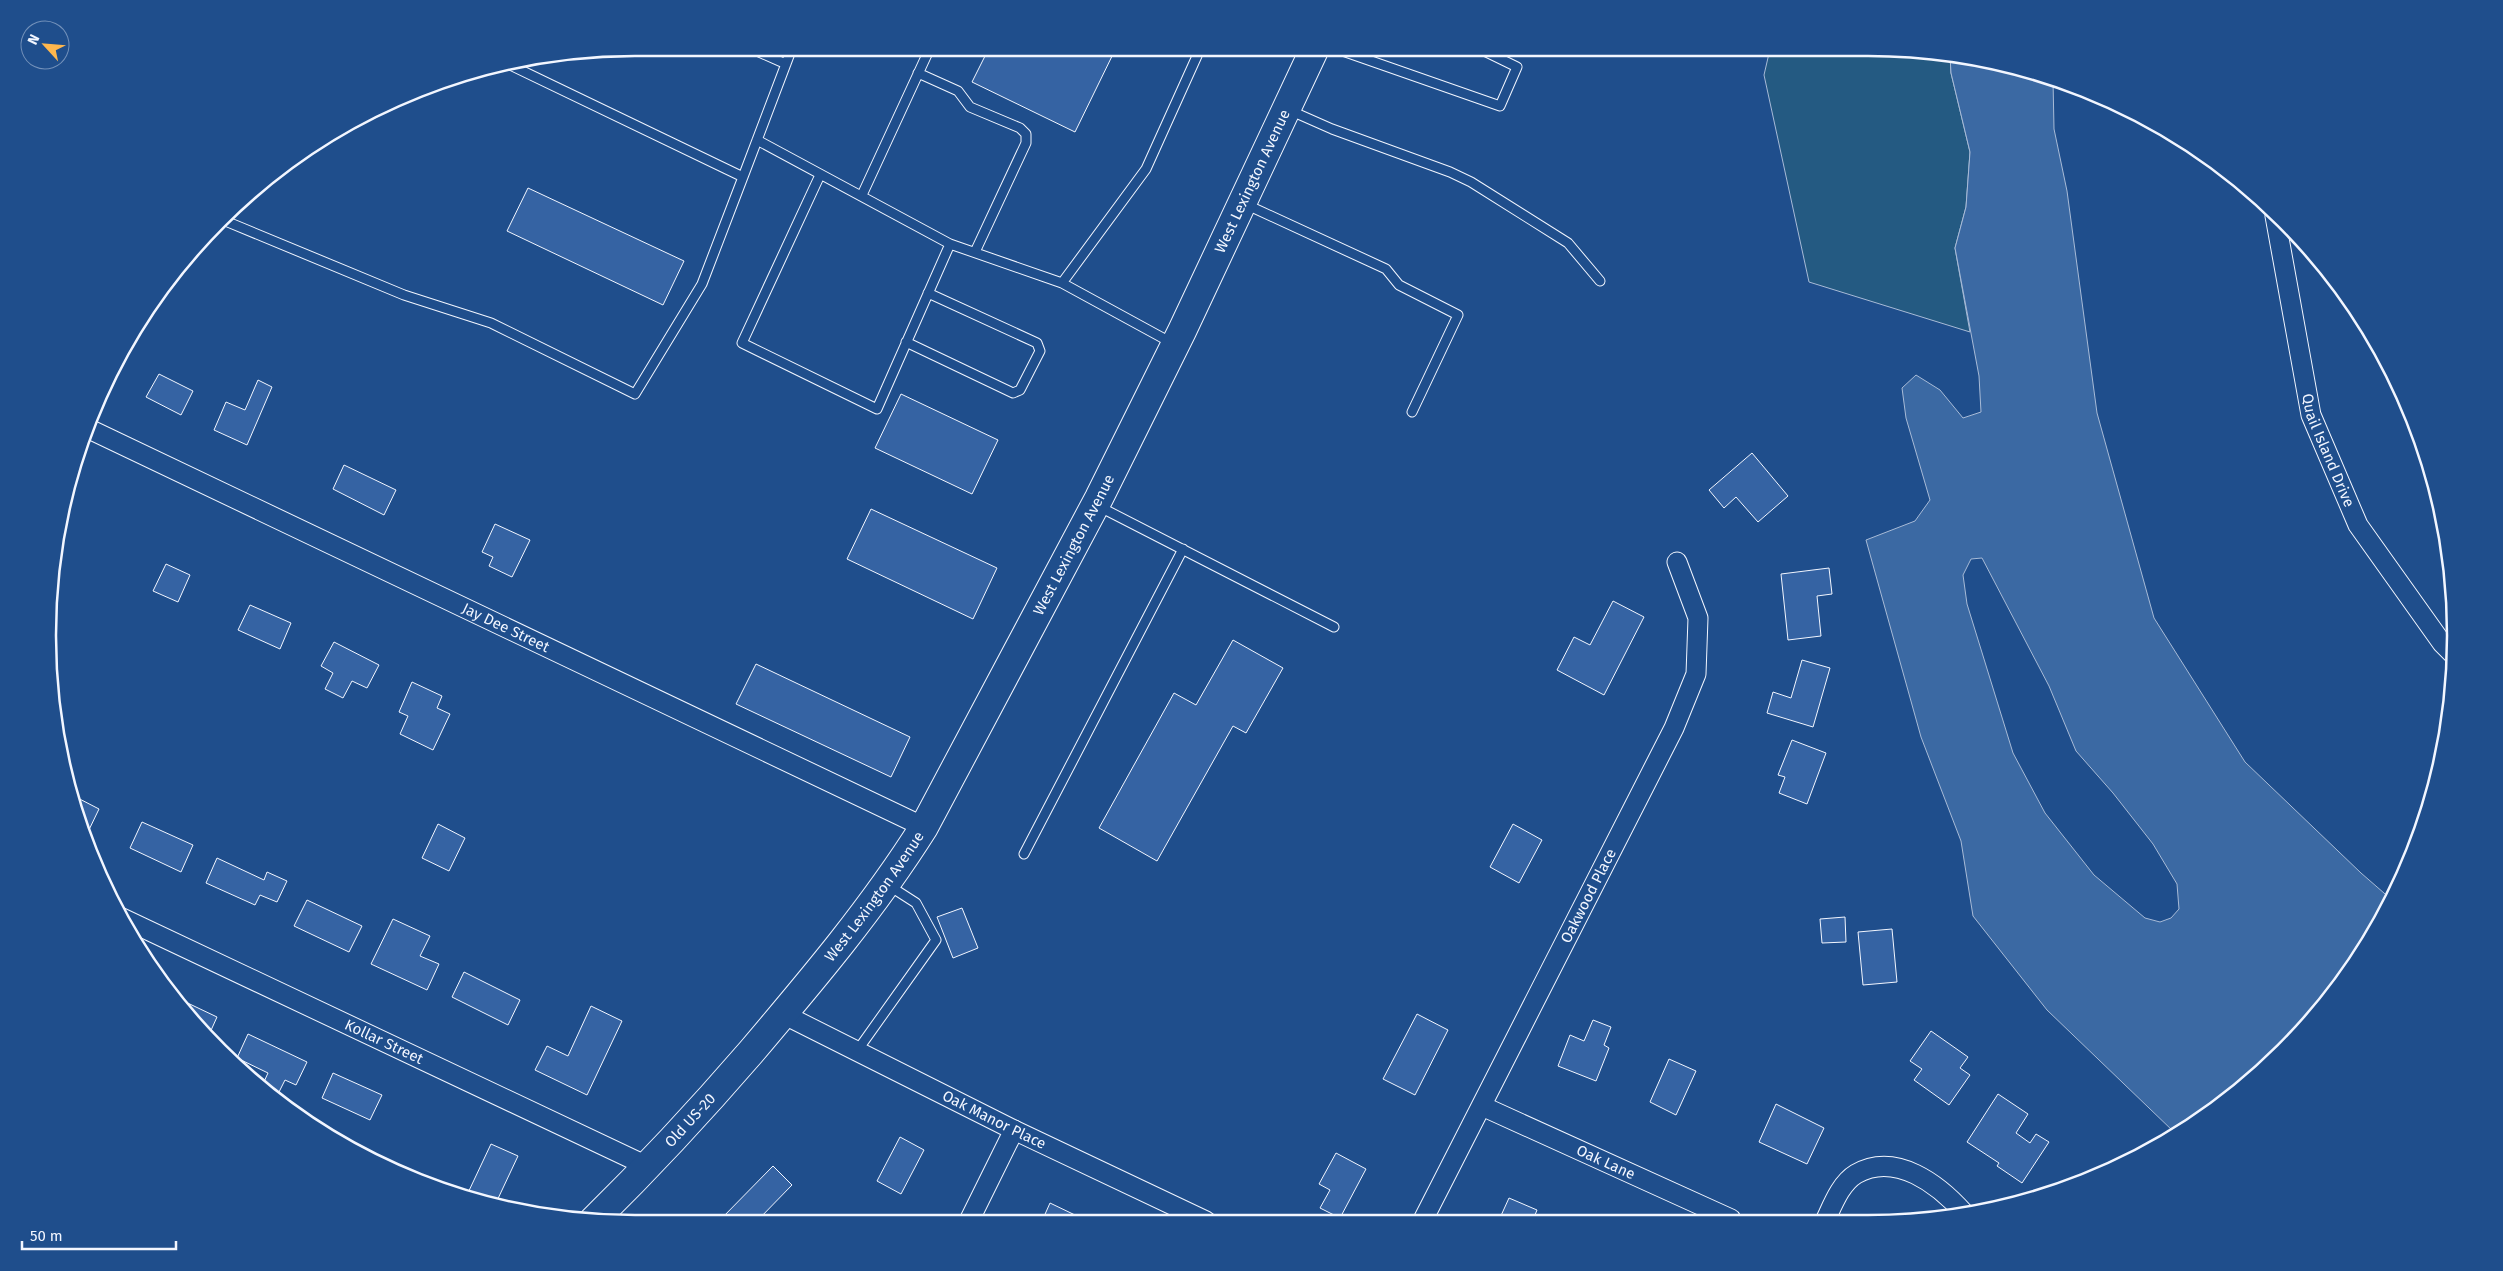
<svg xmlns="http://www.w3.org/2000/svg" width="2503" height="1271" viewBox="0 0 2503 1271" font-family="'Fira Sans',sans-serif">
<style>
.green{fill:#245a82;stroke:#a8bbd7}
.water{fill:#3b69a3;stroke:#a8bbd7;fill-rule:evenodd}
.building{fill:#3563a3;stroke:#f2f6ff}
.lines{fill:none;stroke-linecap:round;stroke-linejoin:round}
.lane-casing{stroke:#f2f6ff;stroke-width:11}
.street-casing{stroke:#f2f6ff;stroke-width:21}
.primary-casing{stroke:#f2f6ff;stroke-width:30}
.lane{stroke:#1f4e8c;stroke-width:9}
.street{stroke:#1f4e8c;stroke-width:19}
.primary{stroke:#1f4e8c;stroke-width:28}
.labels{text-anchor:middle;stroke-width:4;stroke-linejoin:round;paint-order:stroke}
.street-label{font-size:15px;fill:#f2f6ff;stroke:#1f4e8c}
.rim{fill:none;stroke:#f2f6ff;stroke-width:2.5}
</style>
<rect width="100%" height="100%" fill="#1f4e8c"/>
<path class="green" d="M1770,49H1906L1950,56L1951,73L1970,152L1966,207L1955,248L1970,332L1809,282L1764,75Z"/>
<path class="water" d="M1950,56L2019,67L2053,80L2054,129L2067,191L2097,413L2154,618L2245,762L2361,873L2392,900L2334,994L2225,1102L2174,1132L2047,1010L1973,916L1961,841L1921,737L1866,540L1915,521L1930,500L1906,418L1902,388L1916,375L1940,390L1963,418L1981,412L1979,376L1955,248L1966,207L1970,152L1951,73ZM1982,558L2049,686L2076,751L2113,793L2153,844L2177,884L2179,909L2171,918L2160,922L2145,918L2094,875L2045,813L2013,753L1967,604L1963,575L1971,559Z"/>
<path class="building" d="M989,48H1116L1075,132L972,82Z
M528,188L684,261L663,305L507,231Z
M159,374L193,391L181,415L146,397Z
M258,380L272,387L247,445L214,430L226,402L245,410Z
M901,394L998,440L972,494L875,448Z
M1752,453L1788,496L1758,522L1736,497L1724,508L1709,490Z
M344,465L396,490L384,515L333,489Z
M871,509L997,568L973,619L847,559Z
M495,524L530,540L512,577L489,566L493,557L482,552Z
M166,564L190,575L178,602L153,591Z
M1829,568L1832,594L1817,596L1821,636L1788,640L1781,574Z
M1613,601L1644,617L1604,695L1557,670L1574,637L1590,645Z
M250,605L291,623L280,649L238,630Z
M1233,640L1283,668L1246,733L1233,726L1157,861L1099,828L1174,693L1196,705Z
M334,642L379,665L367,688L352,681L343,698L325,689L333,673L321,666Z
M1802,660L1830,668L1813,727L1767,713L1773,692L1791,698Z
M756,664L910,737L891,777L736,704Z
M412,682L442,696L437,708L450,714L433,750L400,734L408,716L399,712Z
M1792,740L1826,753L1807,804L1779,793L1785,777L1778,775Z
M70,794L99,809L86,836Z
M142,822L193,845L181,872L130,848Z
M438,824L465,838L449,871L422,858Z
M1513,824L1542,840L1519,883L1490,867Z
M217,858L264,880L267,872L287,881L277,902L260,895L255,905L206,883Z
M307,900L362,926L349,952L294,926Z
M962,908L978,948L953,958L937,917Z
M1845,917L1846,942L1822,943L1820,919Z
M393,919L430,936L420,956L439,964L427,990L371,964Z
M1892,929L1897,982L1863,985L1858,932Z
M464,972L520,1000L508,1025L452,997Z
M175,997L217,1017L208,1037Z
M591,1006L622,1021L587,1095L535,1070L547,1046L568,1056Z
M1417,1014L1448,1030L1415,1095L1383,1079Z
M1593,1020L1611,1027L1604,1045L1609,1048L1596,1081L1558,1066L1570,1035L1584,1041Z
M1931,1031L1968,1057L1960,1068L1970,1075L1949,1105L1914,1080L1922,1069L1910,1061Z
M248,1034L307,1062L296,1085L285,1080L276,1098L262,1086L268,1073L237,1058Z
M1669,1059L1696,1071L1676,1115L1650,1102Z
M333,1073L382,1095L370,1120L322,1098Z
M1998,1094L2028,1114L2016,1133L2030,1143L2036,1134L2049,1142L2022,1183L1997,1166L1999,1163L1967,1142Z
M1776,1104L1824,1128L1807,1164L1759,1142Z
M900,1137L924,1150L901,1194L877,1181Z
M491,1144L518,1156L495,1205L466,1197Z
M1336,1153L1366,1169L1340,1218L1320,1208L1330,1190L1319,1184Z
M773,1166L792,1185L756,1222H720L719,1221Z
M1509,1198L1537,1210L1533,1220H1499Z
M1050,1203L1075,1215L1072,1221H1042Z"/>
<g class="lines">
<g class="lane-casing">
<path id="lane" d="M750,48L786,64
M1334,48L1500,106L1517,67L1478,48
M506,63L743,177L792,48
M918,73L958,91L970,107L1020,128L1026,134V143L975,252
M1289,110L1332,129L1450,172L1471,182L1568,243L1600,281
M757,140L950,244L1062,283
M820,175L742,343L877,409L950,244
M862,195L930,48
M1245,204L1386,269L1399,285L1458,315L1412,412
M223,220L404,295L491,323L635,394L702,284L743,177
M906,342L1013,393L1020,390L1040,351L1037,343L928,293
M1172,343L1062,283L1146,169L1197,56L1198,48
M1098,506L1334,627
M1024,854L1183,549
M857,1051L936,940L916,903L888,885"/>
</g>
<g class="street-casing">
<g id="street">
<path id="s1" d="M2275,216L2311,415L2358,525L2442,643L2454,655"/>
<path id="s2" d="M87,428L924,827"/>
<path id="s3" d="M120,917L649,1167"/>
<path id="s4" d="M785,1015L1014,1130L1206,1221"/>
<path id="s5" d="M1482,1106L1731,1219"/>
<path d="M1826,1219C1833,1204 1841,1183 1856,1174C1896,1151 1939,1185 1964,1213"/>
<path id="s6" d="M1423,1220L1674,728L1696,674L1698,618L1677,562"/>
<path d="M969,1221L1014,1130"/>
</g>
</g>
<g class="primary-casing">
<g id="primary">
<path id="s7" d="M593,1221C648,1167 700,1111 751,1052C812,980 873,908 924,827L1099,498L1182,331L1315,48"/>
</g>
</g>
<use href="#lane" class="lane"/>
<use href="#street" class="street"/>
<use href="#primary" class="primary"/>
</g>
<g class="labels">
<g class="street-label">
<text dy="5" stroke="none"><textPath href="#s7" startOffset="1240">West Lexington Avenue</textPath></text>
<text dy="5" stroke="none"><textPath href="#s1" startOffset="241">Quail Island Drive</textPath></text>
<text dy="5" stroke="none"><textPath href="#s7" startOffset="835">West Lexington Avenue</textPath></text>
<text dy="5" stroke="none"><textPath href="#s2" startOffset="464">Jay Dee Street</textPath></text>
<text dy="5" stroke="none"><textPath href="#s7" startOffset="430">West Lexington Avenue</textPath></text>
<text dy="5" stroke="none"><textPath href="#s6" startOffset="364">Oakwood Place</textPath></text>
<text dy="5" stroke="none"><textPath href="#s3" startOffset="292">Kollar Street</textPath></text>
<text dy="5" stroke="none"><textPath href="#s4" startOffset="234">Oak Manor Place</textPath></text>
<text dy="5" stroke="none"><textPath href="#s7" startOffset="140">Old US-20</textPath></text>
<text dy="5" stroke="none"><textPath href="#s5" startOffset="136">Oak Lane</textPath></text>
</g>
</g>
<path d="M0 0H2503V1271H0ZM635 56H1868A579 579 0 0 1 2447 635V636A579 579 0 0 1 1868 1215H635A579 579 0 0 1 56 636V635A579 579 0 0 1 635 56Z" fill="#1f4e8c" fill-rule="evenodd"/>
<path class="rim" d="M635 56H1868A579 579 0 0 1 2447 635V636A579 579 0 0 1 1868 1215H635A579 579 0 0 1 56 636V635A579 579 0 0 1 635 56Z"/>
<g transform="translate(45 45) rotate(296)"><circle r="24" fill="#1f4e8c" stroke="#7391ba"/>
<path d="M0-4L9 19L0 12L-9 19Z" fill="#ffb74d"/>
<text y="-8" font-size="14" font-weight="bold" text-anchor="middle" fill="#f2f6ff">N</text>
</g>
<path d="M22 1241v8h154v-8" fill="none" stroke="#f2f6ff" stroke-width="2.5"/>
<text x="30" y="1241" font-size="15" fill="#f2f6ff" stroke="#1f4e8c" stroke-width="4" paint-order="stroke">50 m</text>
</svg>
